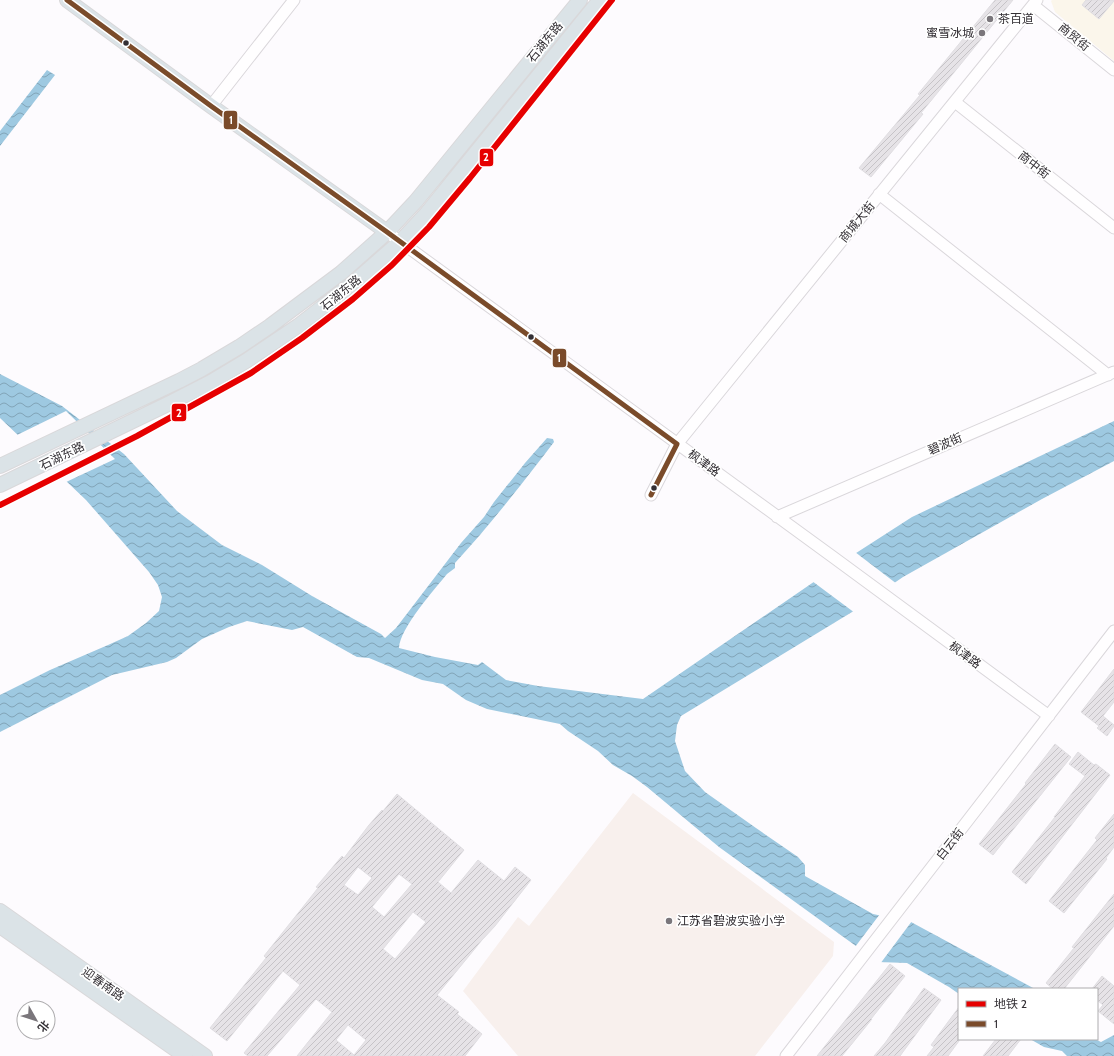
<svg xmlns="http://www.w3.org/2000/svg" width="1114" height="1056" viewBox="0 0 1114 1056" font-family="Cabin,'Noto Sans SC',sans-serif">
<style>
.commercial{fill:#fbf6eb}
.education{fill:#f8f0ed}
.water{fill:url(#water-waves)}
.pier{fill:#fdfbfe}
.building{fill:url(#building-hatch);stroke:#e0dee2;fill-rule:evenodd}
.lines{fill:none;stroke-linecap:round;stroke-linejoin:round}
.minor-casing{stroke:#dad7db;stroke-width:13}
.major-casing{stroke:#d9d8da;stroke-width:16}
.minor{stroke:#fffeff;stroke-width:11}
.major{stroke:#dbe3e7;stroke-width:14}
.bus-1-casing{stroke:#fff;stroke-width:8}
.bus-1{stroke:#7a4b2a;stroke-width:5}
.metro-1-casing{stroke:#fff;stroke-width:9}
.metro-1{stroke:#e60000;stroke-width:6}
.poi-dot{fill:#7a767b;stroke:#fff;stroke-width:1.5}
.bus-dot{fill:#332f34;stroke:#fff;stroke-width:1.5}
.labels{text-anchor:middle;stroke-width:3.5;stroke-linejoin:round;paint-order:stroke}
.poi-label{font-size:12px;fill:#332f34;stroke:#fff;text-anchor:start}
.street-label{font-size:12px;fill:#332f34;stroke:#fff}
.line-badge{stroke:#fff;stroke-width:1.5}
.badge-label{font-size:11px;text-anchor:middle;font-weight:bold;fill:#fff}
</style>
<defs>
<pattern id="water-waves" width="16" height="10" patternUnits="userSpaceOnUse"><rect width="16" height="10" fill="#9ec9e1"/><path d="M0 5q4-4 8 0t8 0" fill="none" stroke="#81a4b7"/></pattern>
<pattern id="building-hatch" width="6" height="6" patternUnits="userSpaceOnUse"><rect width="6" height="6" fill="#e6e3e7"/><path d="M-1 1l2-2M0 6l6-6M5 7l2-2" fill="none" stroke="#c6c3c7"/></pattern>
</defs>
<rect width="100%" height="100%" fill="#fdfbfe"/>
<path class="commercial" d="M1052,0H1114V61L1055,12L1051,1Z"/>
<path class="education" d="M633,793L834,942L833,956L755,1056H518L463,991L518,917L529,926Z"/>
<path class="water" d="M47,70L55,75L0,146V131Z
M0,374L62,406L124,454L177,511L222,545L262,565L312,596L381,634L385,638L396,628L461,543L484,517L494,502L525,463L547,438L553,439L554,442C522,484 490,525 455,563V568L447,574C434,590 400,628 399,648L435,657L478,665L482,662L506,680L538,686L643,699L853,555L912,517L1114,421V461L1042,499L903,577L852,612L681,716L677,725L675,741L685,771L705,792L756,828L798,857L805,865V876L873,914L911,922L1035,989H959V994L949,987L907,963L878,962L719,847L647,787L632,776L613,765L598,751L568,731L560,724L487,709L466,700L443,684L422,680L369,658L357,657L303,627L292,630L247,621L229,627L202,639L176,658L167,662L112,675L0,732V695L50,670L108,645L128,636L146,623L159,611L162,597L158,585L149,572L86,500L0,418Z
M1114,1035V1056H1067L1062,1051L1044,1047L1030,1039H1095L1101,1042Z"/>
<path class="pier" d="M66,411L115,459L64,483L15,436Z
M855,552L897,584L855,613L812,581Z
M880,914L912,921L880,964L877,963L855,947Z"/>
<path class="building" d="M995,0H1013L921,113L923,114L871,177L859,168L920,95L918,94Z
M1086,0H1114V1L1099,19L1082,5Z
M1114,669V702L1103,716L1114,725V726L1107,736L1097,728L1099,726L1081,712Z
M1055,744L1071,757L993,855L979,844L1026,784L1025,783Z
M1078,752L1094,765L1096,764L1110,775L1026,884L1012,872L1055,817H1054L1085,776L1069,764Z
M397,794L464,850L438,882L451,893L478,860L504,881L515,867L531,880L495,926L482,940L437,995L459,1012L457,1014L482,1034L465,1056H297L332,1012L316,999L267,1056H248L244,1053L300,985L283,971L227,1041L210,1028L266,958L264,956L318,888L316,887L342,856L344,858L369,825L382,810L383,811ZM358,867L372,878L358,895L344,885ZM399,874L412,884L384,917L372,907ZM413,912L426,922L395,959L383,949ZM348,1025L366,1040L354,1055L336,1040Z
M1114,814V847L1106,858L1107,859L1064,913L1049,901L1097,840L1095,838Z
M1114,894V926L1064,989H1053L1046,983L1074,948L1072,947Z
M890,964L905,976L871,1019H872L842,1056H817Z
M1102,976L1114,986V1024L1098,1011L1103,1005L1097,1000V989H1092Z
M924,988L941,1000L900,1056H874L885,1043Z
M959,1007V1041L948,1056H927L934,1047L931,1045Z
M996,1039H1021L1008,1056H983Z"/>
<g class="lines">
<g class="minor-casing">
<path id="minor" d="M1033,5L1114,70
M955,102L1114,228
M211,106L294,0
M879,194L1108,375
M387,232L833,557L1049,716
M651,495L677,444L1037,0
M777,517L1114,372
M786,1056L1114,631"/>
</g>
<g class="major-casing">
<path id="major" d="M67,0L211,106L387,232
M0,466L179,381L202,369L239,347L270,326L341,273L387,232L416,201L580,0
M0,485L172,402L211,382L246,361L298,326L352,284L400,242L427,213L600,0
M0,911L205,1056
M0,926L185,1056"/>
</g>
<use href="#minor" class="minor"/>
<use href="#major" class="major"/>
<g class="bus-1-casing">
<path id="bus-1" d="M67,0L211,106L387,232L677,444L651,495"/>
</g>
<use href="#bus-1" class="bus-1"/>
<g class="metro-1-casing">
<path id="metro-1" d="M0,505L137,436L251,373L302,338L353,299L392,265L429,227L470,178L612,0"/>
</g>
<use href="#metro-1" class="metro-1"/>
</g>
<g class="poi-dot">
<circle cx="990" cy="19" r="4"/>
<circle cx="982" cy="33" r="4"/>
<circle cx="669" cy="921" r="4"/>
</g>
<g class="bus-dot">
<circle cx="126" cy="43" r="3.5"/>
<circle cx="531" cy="337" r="3.5"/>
<circle cx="654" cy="488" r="3.5"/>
</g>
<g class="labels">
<g class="poi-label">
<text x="998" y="23">茶百道</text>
<text x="974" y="37" text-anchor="end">蜜雪冰城</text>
<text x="677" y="925">江苏省碧波实验小学</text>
</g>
<g class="street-label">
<text transform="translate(1074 37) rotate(39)" y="4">商贸街</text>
<text transform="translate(545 42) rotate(-51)" y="4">石湖东路</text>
<text transform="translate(1034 165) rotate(38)" y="4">商中街</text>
<text transform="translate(857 222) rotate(-51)" y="4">商城大街</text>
<text transform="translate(341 293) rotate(-39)" y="4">石湖东路</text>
<text transform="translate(945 444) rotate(-23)" y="4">碧波街</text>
<text transform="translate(62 456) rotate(-26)" y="4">石湖东路</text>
<text transform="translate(704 463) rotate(36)" y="4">枫津路</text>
<text transform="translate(965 655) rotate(36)" y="4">枫津路</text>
<text transform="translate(950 844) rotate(-52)" y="4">白云街</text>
<text transform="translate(103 984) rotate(35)" y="4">迎春南路</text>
</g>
</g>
<g class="line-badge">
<rect x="223" y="110" width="15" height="20" rx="4" fill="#7a4b2a"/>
<rect x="479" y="148" width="15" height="19" rx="4" fill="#e60000"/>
<rect x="552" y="348" width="15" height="20" rx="4" fill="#7a4b2a"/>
<rect x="171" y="403" width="16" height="19" rx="4" fill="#e60000"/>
</g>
<g class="badge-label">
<text x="231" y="124">1</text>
<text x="486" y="161">2</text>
<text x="559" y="362">1</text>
<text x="179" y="417">2</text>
</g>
<rect x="958" y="988" width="140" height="52" fill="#ffffff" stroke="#adacae"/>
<rect x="966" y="1001" width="20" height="6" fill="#e60000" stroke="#adacae"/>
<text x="994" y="1008" font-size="12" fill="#332f34">地铁 2</text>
<rect x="966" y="1021" width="20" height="6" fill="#7a4b2a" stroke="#adacae"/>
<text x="994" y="1028" font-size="12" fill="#332f34">1</text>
<g transform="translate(36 1020) rotate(129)"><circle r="19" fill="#ffffff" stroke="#adacae"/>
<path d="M0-3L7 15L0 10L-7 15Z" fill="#7a767b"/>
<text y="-6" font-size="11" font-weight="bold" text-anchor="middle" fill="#332f34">北</text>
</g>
</svg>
